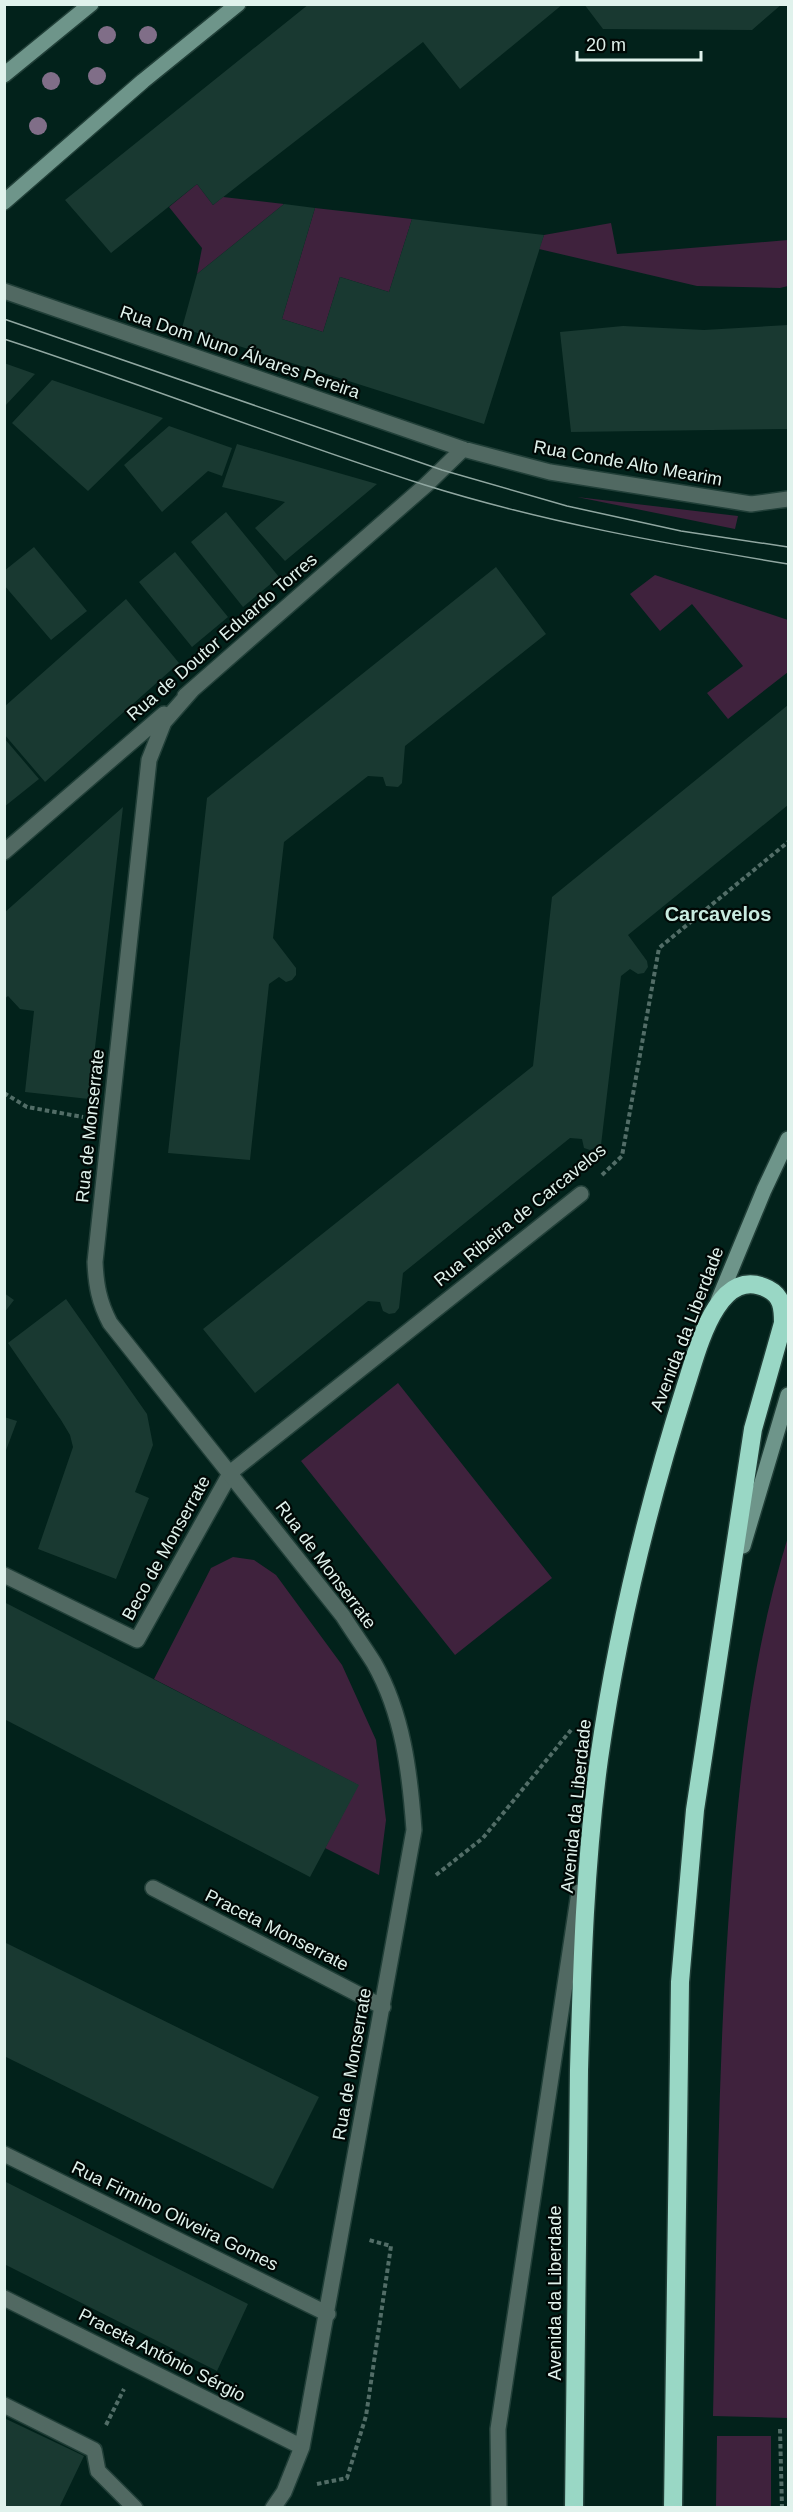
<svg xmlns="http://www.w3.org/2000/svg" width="793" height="2512" viewBox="0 0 793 2512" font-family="Arial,sans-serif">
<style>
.green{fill:#3f223d}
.building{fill:#193931}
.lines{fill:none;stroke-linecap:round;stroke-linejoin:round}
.lane-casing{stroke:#213f38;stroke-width:18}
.street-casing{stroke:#213f38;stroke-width:18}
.secondary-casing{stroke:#213f38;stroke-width:18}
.highway-casing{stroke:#213f38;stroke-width:21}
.path{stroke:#526d67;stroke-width:4;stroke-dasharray:4.5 3;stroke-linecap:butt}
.lane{stroke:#516962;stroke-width:15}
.street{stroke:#516962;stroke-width:15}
.secondary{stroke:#6e958a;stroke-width:15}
.highway{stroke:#99d7c5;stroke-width:18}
.tram{stroke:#90a7a1;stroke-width:1.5}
.tree{fill:#806e88}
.labels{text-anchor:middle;stroke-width:4.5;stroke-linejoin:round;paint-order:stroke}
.street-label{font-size:18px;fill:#e0f2ec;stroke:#010906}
.neighbourhood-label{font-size:20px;font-weight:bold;fill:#c8ebe0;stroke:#010906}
</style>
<rect width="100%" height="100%" fill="#02221b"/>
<path class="green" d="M197,184L213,205L223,197L284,204L197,274L202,248L169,207Z
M315,208L412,219L389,292L340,277L323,332L282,319Z
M611,223L617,254L788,240V286L780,288L697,286L539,249L544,235Z
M577,497L738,516L735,529Z
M655,575L788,620V672L728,719L707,693L743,666L692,604L660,631L630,594Z
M398,1383L552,1578L455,1655L301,1461Z
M788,1537V2418L713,2416C717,2239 717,2062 731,1886C740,1769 753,1649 788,1537Z
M233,1557L254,1560L276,1575L342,1665L376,1740L386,1820L379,1875L325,1848L358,1785L154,1679L211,1568Z
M717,2436H771V2507H716Z"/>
<path class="building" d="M309,4H563L460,89L423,42L213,205L197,184L111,253L65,200Z
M584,4H782L752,30L603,29Z
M284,204L315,208L282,319L323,332L340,277L389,292L412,219L544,235L484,424L182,328L197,274Z
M788,325V429L571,432L560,332L623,326L704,330Z
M4,363L35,374L4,407Z
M52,380L163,418L88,491L12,423Z
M169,426L232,448L222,476L208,471L162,512L124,465Z
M237,444L377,484L285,561L255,528L285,502L222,487Z
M226,512L279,577L243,607L191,542Z
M34,547L87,611L51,640L4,585V571Z
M175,552L228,617L192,647L139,582Z
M496,567L546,634L405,746L402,783L398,787L386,786L383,777L368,776L284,842L273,938L296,968V975L292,980L286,982L279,977L269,984L250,1160L168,1153L207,798Z
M126,599L179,663L45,782L4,734V707Z
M788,705V805L628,935L647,961L648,967L644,973L638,974L630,969L621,976L601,1145L590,1150L584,1148L582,1139L570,1138L403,1273L399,1308L395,1313L389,1314L383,1311L380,1302L368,1301L255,1393L203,1329L533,1066L552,897Z
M4,738L39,779L4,807Z
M123,807L89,1099L25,1092L34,1011L20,1009L8,996L4,999V913Z
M4,1293L14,1300L4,1313Z
M66,1299L147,1414L153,1445L135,1492L149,1498L116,1579L38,1549L73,1447L70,1435L61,1420L8,1343Z
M4,1417L17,1421L5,1453H4Z
M4,1602L359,1785L310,1877L4,1719Z
M4,1942L319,2097L273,2189L4,2056Z
M4,2181L248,2304L217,2371L4,2264Z
M4,2418L84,2456L59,2508L4,2506Z"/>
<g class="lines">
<g class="lane-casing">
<path id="lane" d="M4,1575L137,1640L231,1472
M499,2508L498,2429L579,1892"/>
</g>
<g class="street-casing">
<path id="street" d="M4,291L463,449L550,472L751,504L788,499
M192,690L164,722L149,760L95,1262C96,1285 99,1302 110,1323L343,1616C353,1632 364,1647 374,1663C403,1714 410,1773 414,1830L302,2447L284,2492L273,2508
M185,696L426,485L463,449
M4,852L164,714
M231,1472L581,1194
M153,1888L383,2007
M4,2154L328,2314
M4,2298L302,2447
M4,2405L94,2450L98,2471L135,2508"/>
</g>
<g class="secondary-casing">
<path id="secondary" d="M4,75L91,4
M4,202L143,81L238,4
M718,1301L764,1190L788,1139
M743,1546L788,1395"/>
</g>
<g class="highway-casing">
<path id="highway" d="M574,2508C575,2362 576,2216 579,2070C582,1967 585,1862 599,1759C617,1632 647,1508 686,1385C697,1352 717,1263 768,1289C782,1296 783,1308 783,1323L753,1429L695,1810L680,1982L673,2508"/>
</g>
<path class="path" d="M4,1093L27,1107L83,1117
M602,1175L622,1156L659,948L788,842
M436,1875L483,1838L571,1730
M106,2425L124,2389
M780,2429L782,2508
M317,2484L347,2478L366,2416L391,2246L369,2240"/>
<use href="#lane" class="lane"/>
<use href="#street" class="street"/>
<use href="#secondary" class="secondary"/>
<use href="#highway" class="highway"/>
<path class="tram" d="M4,319L442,470L567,506L681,531L788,547
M4,339C145,385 284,440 425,485C543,522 667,544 788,564"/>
</g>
<g class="tree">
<circle cx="107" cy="35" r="9"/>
<circle cx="148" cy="35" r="9"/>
<circle cx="97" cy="76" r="9"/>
<circle cx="51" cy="81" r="9"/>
<circle cx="38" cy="126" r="9"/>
</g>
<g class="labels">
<g class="street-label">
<text transform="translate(240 352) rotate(19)" y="6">Rua Dom Nuno Álvares Pereira</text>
<text transform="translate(628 463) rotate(10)" y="6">Rua Conde Alto Mearim</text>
<text transform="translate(222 637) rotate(-41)" y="6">Rua de Doutor Eduardo Torres</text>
<text transform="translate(90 1126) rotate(-84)" y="6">Rua de Monserrate</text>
<text transform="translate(520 1215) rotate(-39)" y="6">Rua Ribeira de Carcavelos</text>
<text transform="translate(687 1329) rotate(-69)" y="6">Avenida da Liberdade</text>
<text transform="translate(166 1548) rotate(-61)" y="6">Beco de Monserrate</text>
<text transform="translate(326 1565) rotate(53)" y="6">Rua de Monserrate</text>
<text transform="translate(576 1806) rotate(-84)" y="6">Avenida da Liberdade</text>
<text transform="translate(277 1930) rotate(27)" y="6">Praceta Monserrate</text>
<text transform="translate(352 2064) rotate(-80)" y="6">Rua de Monserrate</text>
<text transform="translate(175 2216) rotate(26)" y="6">Rua Firmino Oliveira Gomes</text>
<text transform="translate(555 2293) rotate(-90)" y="6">Avenida da Liberdade</text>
<text transform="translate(162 2355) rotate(27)" y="6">Praceta António Sérgio</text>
</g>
<g class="neighbourhood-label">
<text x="718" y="921">Carcavelos</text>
</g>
</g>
<rect width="793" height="2512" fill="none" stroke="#e0f2ec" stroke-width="12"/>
<path d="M577 51v9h124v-9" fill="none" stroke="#e0f2ec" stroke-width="3"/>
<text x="586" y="51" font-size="18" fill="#e0f2ec" stroke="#010906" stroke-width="4.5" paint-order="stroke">20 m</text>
</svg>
